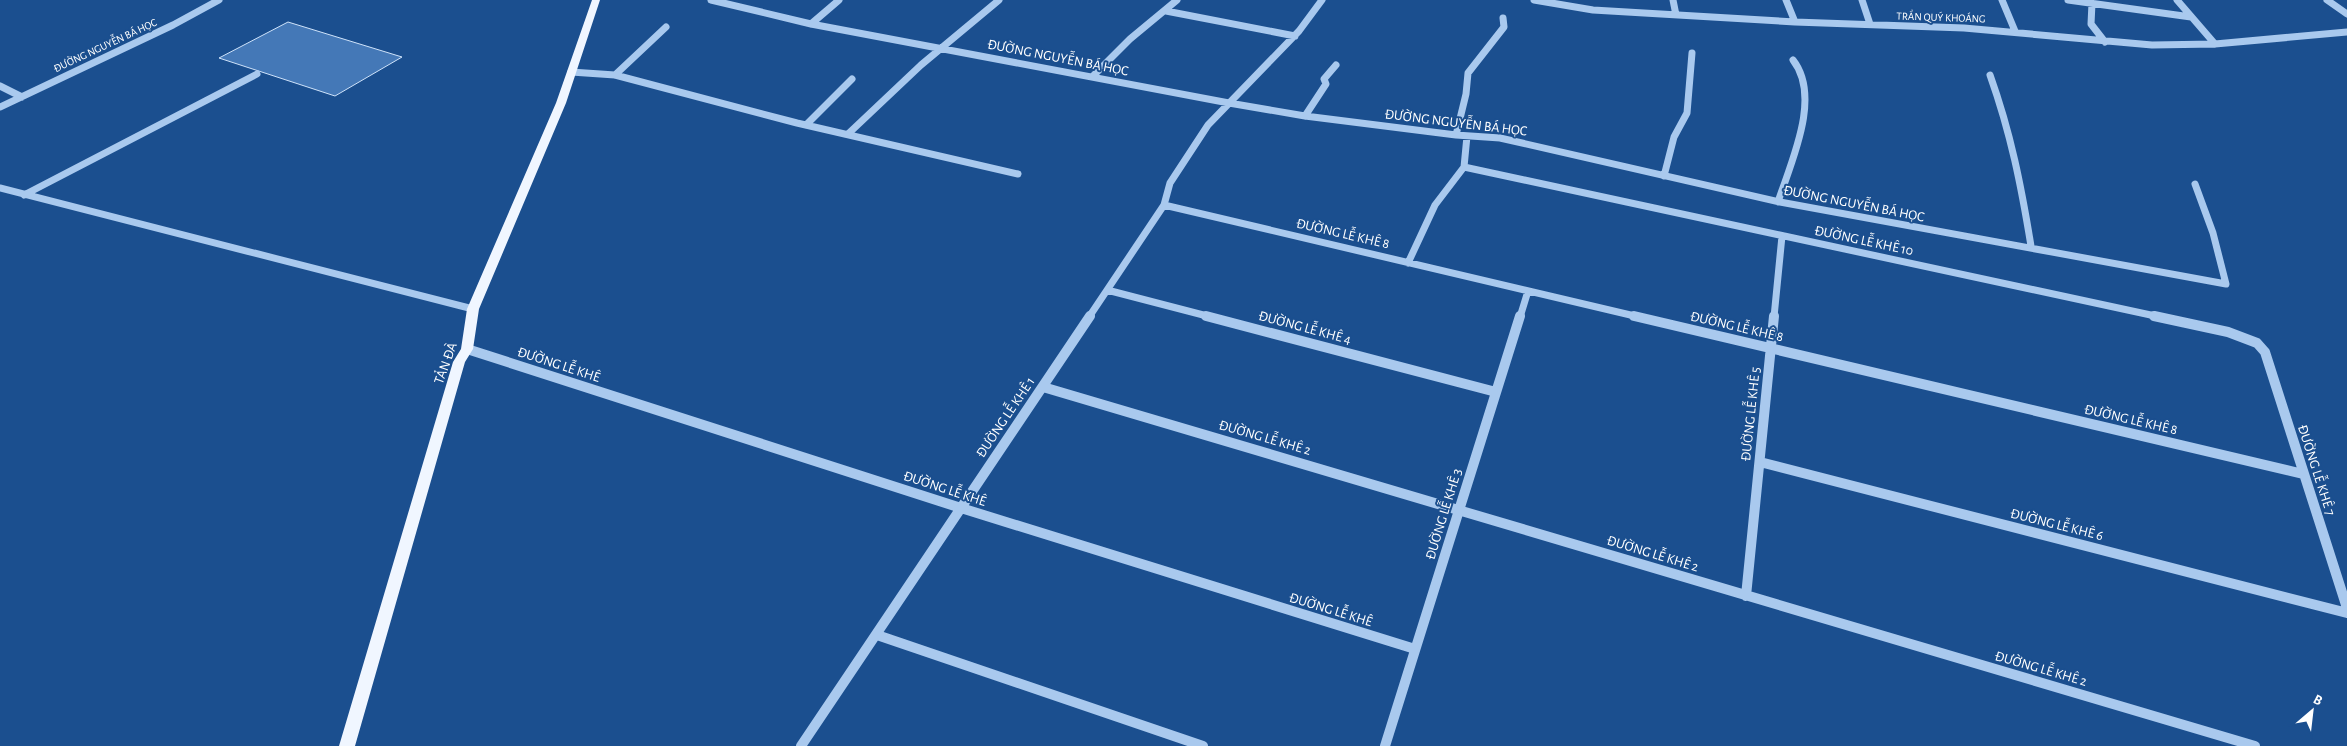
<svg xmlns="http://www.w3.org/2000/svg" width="2347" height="746" viewBox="0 0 2347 746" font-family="'Alegreya Sans',sans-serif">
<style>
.building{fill:#4478b7;stroke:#cfe3fa}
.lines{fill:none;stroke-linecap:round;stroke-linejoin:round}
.minor-far1{stroke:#a9c9ee;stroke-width:7}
.minor{stroke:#a9c9ee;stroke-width:10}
.major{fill:#f0f6ff;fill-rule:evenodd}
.labels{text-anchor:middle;stroke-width:4;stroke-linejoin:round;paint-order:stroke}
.far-street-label{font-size:11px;fill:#fff;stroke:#1b4f8f}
.street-label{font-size:14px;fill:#fff;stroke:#1b4f8f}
</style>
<rect width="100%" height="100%" fill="#1b4f8f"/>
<path class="building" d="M288,22L402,57L335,96L219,58Z"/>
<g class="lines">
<path class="minor-far1" d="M711,0L811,24L1229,103L1305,116L1456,135L1500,138L1780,202L2226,284L2213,233L2195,184
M1534,0L1593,10L1795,22L1964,28L2152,45L2215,44L2347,32
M1673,0L1676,15
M1786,0L1795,22
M1862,0L1870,24
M2002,0L2015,31
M2068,0L2191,17
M2177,0L2215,44
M2327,0L2347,14
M2092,3L2091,24L2105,42
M1166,11L1295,36
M811,24L839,0
M571,72L615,75L797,123L1018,174
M615,75L666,27
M1990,75C2011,134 2021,185 2031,246
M1093,76L1130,39L1177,0
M0,86L22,97
M0,107L173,25L219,0
M1305,116L1326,84L1324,79L1336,65
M806,125L852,79
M848,134L921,65L999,0
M1456,135L1466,94L1468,73L1504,27L1503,18
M1464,167L2160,317
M1664,176L1674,137L1687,113L1692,53
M0,188L473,309
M24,195L257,74
M1778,202C1791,162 1822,97 1793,60
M1164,205L1639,317
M1408,263L1435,205L1464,167L1467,136
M1107,290L1211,317
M1089,317L1164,205L1170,183L1208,125L1299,31L1322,0
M1520,317L1528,291
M1774,317L1782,236"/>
<path class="minor" d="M1206,316L1496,392
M1634,316L2303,474
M2154,316L2228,332L2257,343L2265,352L2347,608
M467,349L961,508L1415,649
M1043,387L2255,746
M1760,462L2347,613
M1746,596L1774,316
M877,635L1203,746
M801,746L1090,316
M1385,746L1520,316"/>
<path class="major" d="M592,0H600L566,103L479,309L473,349L465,362L355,746H339L453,362L461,349L467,309L556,103Z"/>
</g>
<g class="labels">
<g class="far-street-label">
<text transform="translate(1941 17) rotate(2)" y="4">TRẦN QUÝ KHOÁNG</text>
<text transform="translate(105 45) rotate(-25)" y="4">ĐƯỜNG NGUYỄN BÁ HỌC</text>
</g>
<g class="street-label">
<text transform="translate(1058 57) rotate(11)" y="5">ĐƯỜNG NGUYỄN BÁ HỌC</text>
<text transform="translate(1456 122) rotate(7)" y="5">ĐƯỜNG NGUYỄN BÁ HỌC</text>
<text transform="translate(1854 203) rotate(11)" y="5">ĐƯỜNG NGUYỄN BÁ HỌC</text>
<text transform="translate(1343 233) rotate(13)" y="5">ĐƯỜNG LỄ KHÊ 8</text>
<text transform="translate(1864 240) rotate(12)" y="5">ĐƯỜNG LỄ KHÊ 10</text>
<text transform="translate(1737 326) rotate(13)" y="5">ĐƯỜNG LỄ KHÊ 8</text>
<text transform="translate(1305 327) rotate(15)" y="5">ĐƯỜNG LỄ KHÊ 4</text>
<text transform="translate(445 363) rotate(-70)" y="5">TẢN ĐÀ</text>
<text transform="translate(559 364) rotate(18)" y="5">ĐƯỜNG LỄ KHÊ</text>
<text transform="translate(1750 414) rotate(-84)" y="5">ĐƯỜNG LỄ KHÊ 5</text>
<text transform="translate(1005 417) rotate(-56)" y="5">ĐƯỜNG LỄ KHÊ 1</text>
<text transform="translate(2131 419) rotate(13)" y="5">ĐƯỜNG LỄ KHÊ 8</text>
<text transform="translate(1265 437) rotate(16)" y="5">ĐƯỜNG LỄ KHÊ 2</text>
<text transform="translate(2317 470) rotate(72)" y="5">ĐƯỜNG LỄ KHÊ 7</text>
<text transform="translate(945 488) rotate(18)" y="5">ĐƯỜNG LỄ KHÊ</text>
<text transform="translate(1443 514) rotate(-73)" y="5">ĐƯỜNG LỄ KHÊ 3</text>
<text transform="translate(2057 524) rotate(14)" y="5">ĐƯỜNG LỄ KHÊ 6</text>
<text transform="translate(1653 553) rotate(17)" y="5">ĐƯỜNG LỄ KHÊ 2</text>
<text transform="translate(1331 609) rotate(17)" y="5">ĐƯỜNG LỄ KHÊ</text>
<text transform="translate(2041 668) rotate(16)" y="5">ĐƯỜNG LỄ KHÊ 2</text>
</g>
</g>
<g transform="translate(2312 711) rotate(28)" stroke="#1b4f8f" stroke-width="4" paint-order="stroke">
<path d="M0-4L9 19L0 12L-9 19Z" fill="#ffffff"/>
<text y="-8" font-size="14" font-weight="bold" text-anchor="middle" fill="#ffffff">B</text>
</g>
</svg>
